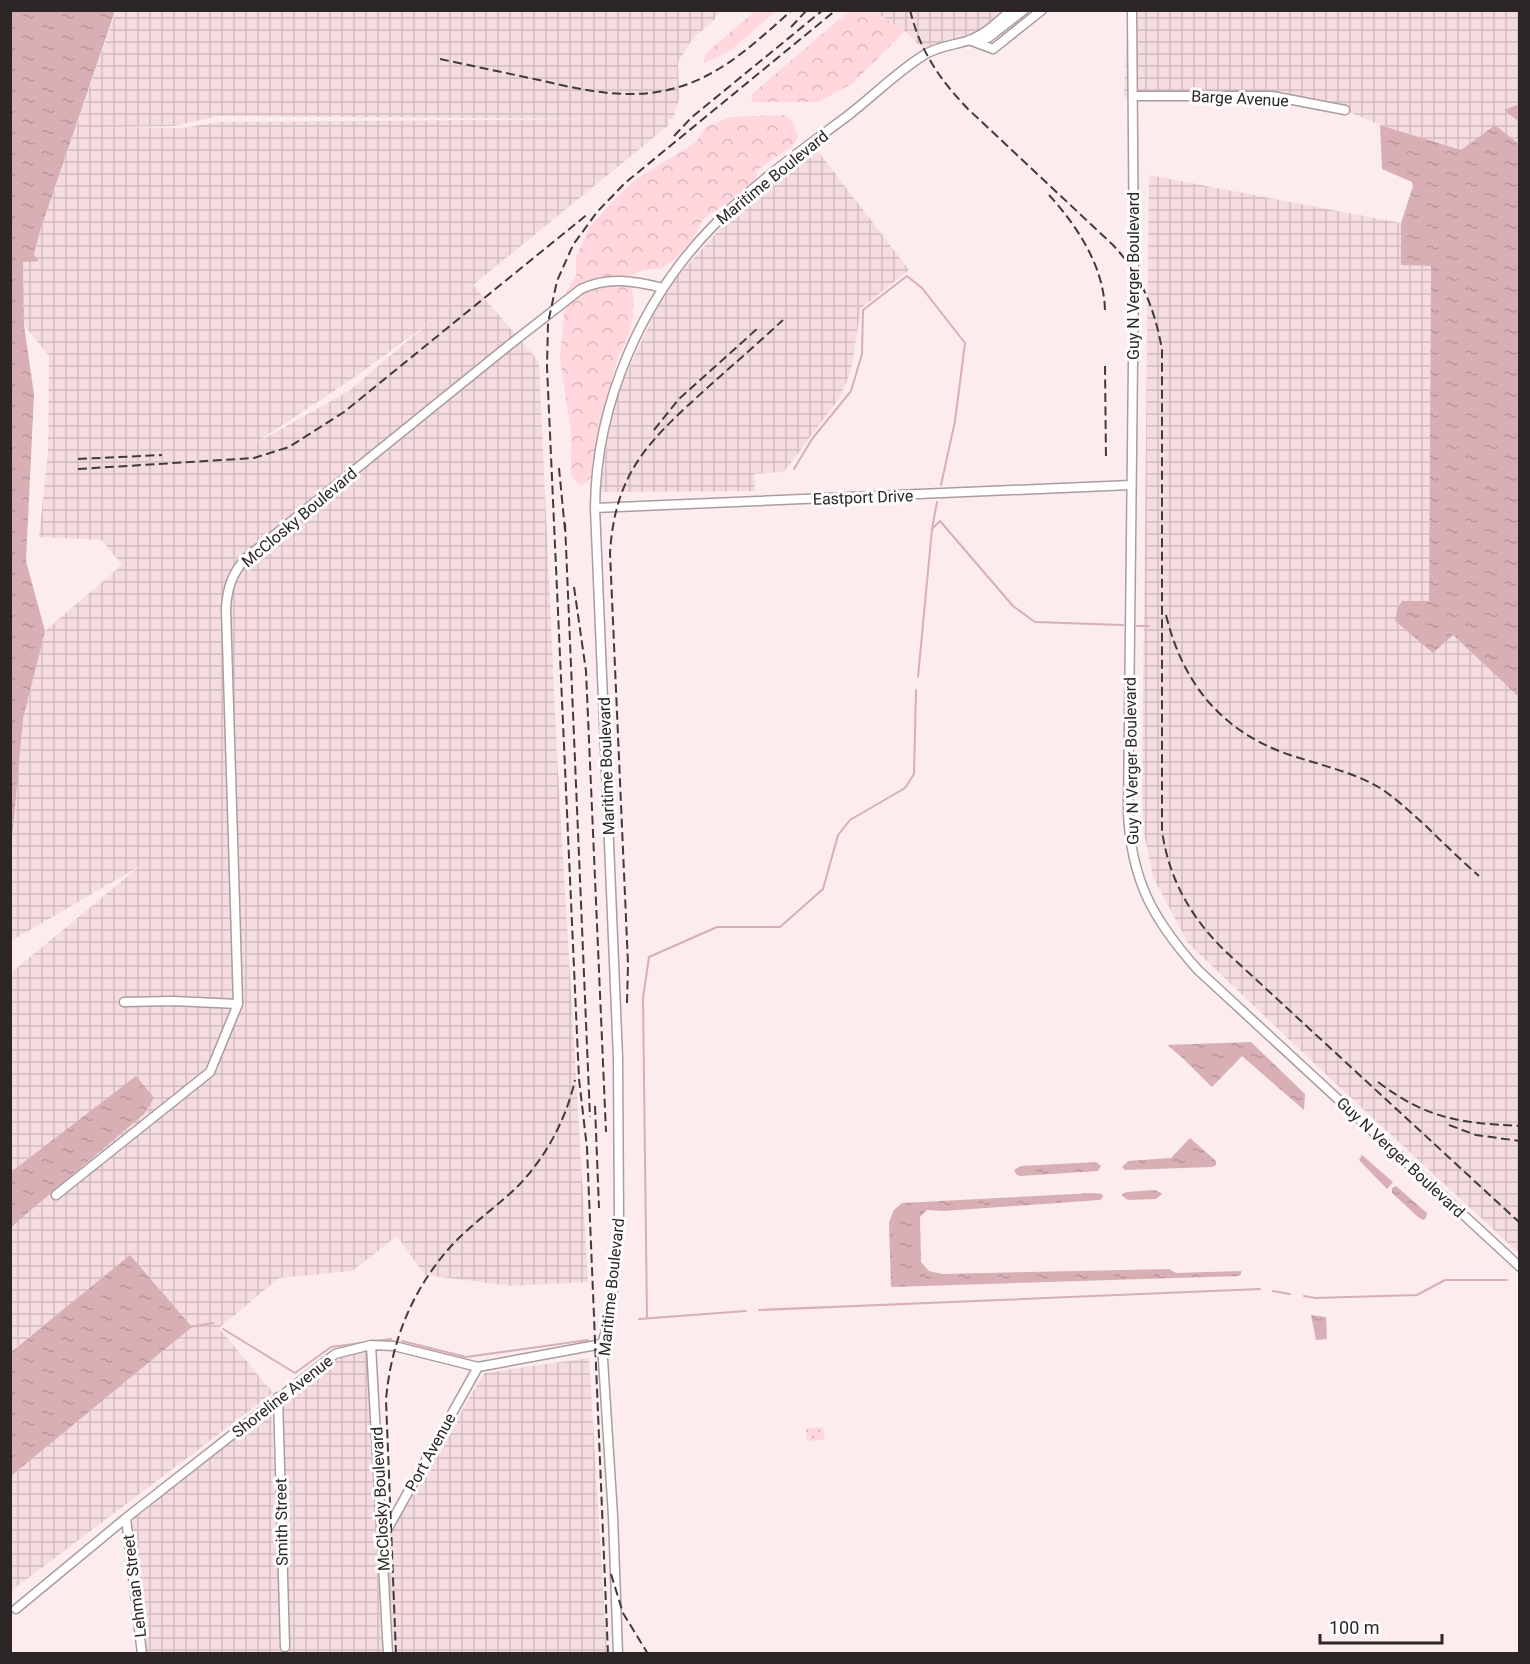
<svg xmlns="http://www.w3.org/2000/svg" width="1530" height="1664" viewBox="0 0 1530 1664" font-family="Roboto,sans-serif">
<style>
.industrial{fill:url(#industrial-grid);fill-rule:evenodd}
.forest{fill:url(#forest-crowns)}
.park{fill:url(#park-dots)}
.water{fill:url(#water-ripples)}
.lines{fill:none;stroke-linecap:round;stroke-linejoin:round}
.stream{stroke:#d7afb4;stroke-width:2}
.minor-casing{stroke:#ab9c9e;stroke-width:11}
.minor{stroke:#fff;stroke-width:8}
.rail{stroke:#413a3b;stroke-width:2;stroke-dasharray:9 4.5;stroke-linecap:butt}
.labels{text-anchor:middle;stroke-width:6;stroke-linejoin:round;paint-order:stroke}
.street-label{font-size:16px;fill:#2c2627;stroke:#fdfdfd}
</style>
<defs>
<pattern id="industrial-grid" width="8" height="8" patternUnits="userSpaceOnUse" patternTransform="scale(1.5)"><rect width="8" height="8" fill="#f5dcdf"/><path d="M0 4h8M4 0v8" fill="none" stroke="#d2bdbf"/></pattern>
<pattern id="forest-crowns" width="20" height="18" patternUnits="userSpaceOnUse" patternTransform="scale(1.5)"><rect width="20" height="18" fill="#ffd7dc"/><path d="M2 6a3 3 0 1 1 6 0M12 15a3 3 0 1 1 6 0" fill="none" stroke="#dbb8bd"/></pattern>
<pattern id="park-dots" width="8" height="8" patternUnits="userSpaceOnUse" patternTransform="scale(1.5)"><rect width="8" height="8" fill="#ffd7dc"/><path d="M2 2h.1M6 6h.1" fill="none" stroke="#dbb8bd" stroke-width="1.8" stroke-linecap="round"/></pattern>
<pattern id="water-ripples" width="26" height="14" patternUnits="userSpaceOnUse" patternTransform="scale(1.5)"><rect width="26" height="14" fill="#d7afb4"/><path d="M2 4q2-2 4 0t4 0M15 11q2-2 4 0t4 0" fill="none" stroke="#b9969b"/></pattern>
</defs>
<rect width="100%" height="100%" fill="#fcecee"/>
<path class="industrial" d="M116,11H720L713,21L693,38L678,62L679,99L673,119H668L669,125L473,285L539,362L557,755L588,1282L511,1286L425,1275L397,1236L352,1271L279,1278L219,1328L273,1393L11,1591V1476L192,1327L130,1256L11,1351V973L140,866L11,941L10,850L23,719L45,631L122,565L102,540L39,537L48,451L49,356L24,325L23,261H38L34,256L39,234ZM219,116L601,119H602L218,122L183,128L109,127L174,126ZM472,286L349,391L251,446L355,377L422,328Z
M873,11H1038L1030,18L927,53L905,31Z
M1128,11H1519V104L1504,110L1519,122V144L1495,125L1461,150L1380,125L1347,111L1287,99L1124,97Z
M815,147L909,270L861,308L851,371L840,397L784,472L754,474L755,491L599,492L614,400L666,289L748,198Z
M1149,175L1401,223V265L1431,266L1429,601L1400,627L1407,630L1415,639L1453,635L1519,697V1253L1336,1084L1188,943L1153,877L1143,828L1142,792Z
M360,1352H367L382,1653H289L283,1400L331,1362L344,1356Z
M589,1358L607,1653H394L387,1539L484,1373Z
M272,1414L281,1653H147L132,1523L135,1516L262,1415Z"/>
<path class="forest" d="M850,10L873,11L905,31L853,83L818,102H752L751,95Z
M755,11H776L730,51L703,64L706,53Z
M785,115L793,122L798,137L791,148L777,156L759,169L755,180L742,199L721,207L703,219L692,241L677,257L662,268L644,270L629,276C634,294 635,312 630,330C627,342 619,353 616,364C606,401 595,439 592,477L581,486L571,475V432L560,359L566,293L576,275V257L590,227L610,204L635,180L696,142L706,127L729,117Z"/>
<path class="park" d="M823,1427L824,1440L807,1441L806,1428Z"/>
<path class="water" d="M11,10L115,11L39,234L34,255L39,261L23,262L24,325L34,394L26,561L45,631L23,719L11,850Z
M1519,104V122L1504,110Z
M1380,125L1461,150L1495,125L1519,144V697L1453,635L1433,653L1395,621L1397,610L1402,601H1429L1431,266L1401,265V223L1413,186L1412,182L1382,169Z
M1251,1042L1305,1094L1304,1110L1242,1056L1212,1087C1197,1073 1184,1058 1167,1045Z
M136,1076L154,1098L144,1114L11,1227V1172Z
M1190,1138L1216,1161V1165L1212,1167L1125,1170L1122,1167L1128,1161L1171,1158Z
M1362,1155L1393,1182L1387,1189L1359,1160Z
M1096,1162L1101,1166L1098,1171L1020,1176L1016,1174L1014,1170L1021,1166Z
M1396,1186L1427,1213L1426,1218L1423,1220L1418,1217L1392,1193V1188Z
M1155,1190L1162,1194L1156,1199L1128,1200L1121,1195L1127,1192Z
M1094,1193L1102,1194L1103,1197L1100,1200L943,1211L927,1210L920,1217L921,1262L929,1271L942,1274L1169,1269L1176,1273L1241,1271V1274L1239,1276L891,1287L889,1222L894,1210L902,1203Z
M130,1255L192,1327L11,1476V1352Z
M1311,1315L1326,1317L1327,1339L1316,1340Z"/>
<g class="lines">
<path class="stream" d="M794,469L812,439L851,391L862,354L863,310L907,276L922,288L965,343L955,421L941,485
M932,529L937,502
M1137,626H1149
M918,677L932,529L940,521L1013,606L1035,622L1123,625
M1273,1291L1290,1294
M1304,1296L1315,1298L1417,1295L1445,1280H1507
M759,1310L1260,1289
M639,1319L746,1311
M647,1319L643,998L649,957L717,927H780L823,889L838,835L850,820L905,788L914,774L916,690
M189,1327L213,1323
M223,1329L295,1373L331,1347L391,1339
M402,1341L466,1357L588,1340"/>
<g class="minor-casing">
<path id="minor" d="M1132,10L1134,270L1128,812C1131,881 1154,921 1198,970L1520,1267
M978,39L988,38L1024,10
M969,40L993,49L1042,10
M1134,96H1272L1345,110
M595,508L1131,485
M238,1004L226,609C227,589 232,573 246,558L508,346L581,289C608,276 635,281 663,288
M56,1195L210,1072L238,1004L173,1001L124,1002
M371,1345L388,1654
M278,1397L285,1647
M126,1518L142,1654
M383,1537L478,1367
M16,1609L126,1518L335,1354L371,1345L394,1346L478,1367L602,1344
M618,1654L613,1516L602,1344L611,1315L619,1224L618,1058L595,508C596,403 642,297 716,223C755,183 802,150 846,117C871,98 898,71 924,55C936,47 953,45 967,41C984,35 997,23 1011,10"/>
</g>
<use href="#minor" class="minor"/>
<path class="rail" d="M910,10C920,51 940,80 968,109L1113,245C1141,275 1155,309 1162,350V831C1169,879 1190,916 1224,950L1520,1223
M791,27L807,10
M440,59C473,66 506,73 539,80C599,94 651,105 708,75C739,59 766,33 792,10
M674,136L692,117L823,10
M1049,195C1078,227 1105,268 1105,313
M1105,366L1106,460
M654,430L679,399L758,328
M78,459L162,455
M559,468L565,530
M78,469L254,458L289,447L344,412L589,213
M565,523L590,1117
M574,587L586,671L606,1132
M1166,615C1183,684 1222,732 1290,755C1320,765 1353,772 1380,788C1397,799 1411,813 1426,826C1443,843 1461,860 1479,876
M627,1003L628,964L610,553C615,471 650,440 707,388C733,365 758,343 783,320
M1378,1082C1427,1119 1460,1123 1520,1126
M595,1106L599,1208
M1449,1125L1476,1135L1520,1141
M611,1574L623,1613L648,1654
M396,1654L386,1400C391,1341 413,1287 454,1243C473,1223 496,1207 516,1188C545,1159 566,1120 575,1080
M608,1654L587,1148L579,1079L547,367L548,323L557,281L573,245L597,212L625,183L836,10"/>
</g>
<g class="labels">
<g class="street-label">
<text transform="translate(1240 98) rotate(3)" y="6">Barge Avenue</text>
<text transform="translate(772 177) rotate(-39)" y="6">Maritime Boulevard</text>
<text transform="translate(1133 276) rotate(-90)" y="6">Guy N Verger Boulevard</text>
<text transform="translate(863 497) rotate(-2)" y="6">Eastport Drive</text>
<text transform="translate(299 517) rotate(-40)" y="6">McClosky Boulevard</text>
<text transform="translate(1131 761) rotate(-91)" y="6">Guy N Verger Boulevard</text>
<text transform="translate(606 766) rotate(-92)" y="6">Maritime Boulevard</text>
<text transform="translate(1401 1157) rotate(43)" y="6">Guy N Verger Boulevard</text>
<text transform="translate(611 1287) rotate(-84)" y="6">Maritime Boulevard</text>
<text transform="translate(282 1396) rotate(-38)" y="6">Shoreline Avenue</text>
<text transform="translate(430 1452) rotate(-61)" y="6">Port Avenue</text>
<text transform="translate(380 1499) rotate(-93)" y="6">McClosky Boulevard</text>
<text transform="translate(281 1522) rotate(-91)" y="6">Smith Street</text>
<text transform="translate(134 1586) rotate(-97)" y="6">Lehman Street</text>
</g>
</g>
<rect width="1530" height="1664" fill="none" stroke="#2c2627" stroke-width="24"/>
<path d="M1320 1634v9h122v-9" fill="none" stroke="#2c2627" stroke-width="3"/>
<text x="1329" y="1634" font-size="18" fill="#2c2627" stroke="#fdfdfd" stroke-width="4.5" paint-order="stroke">100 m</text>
</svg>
